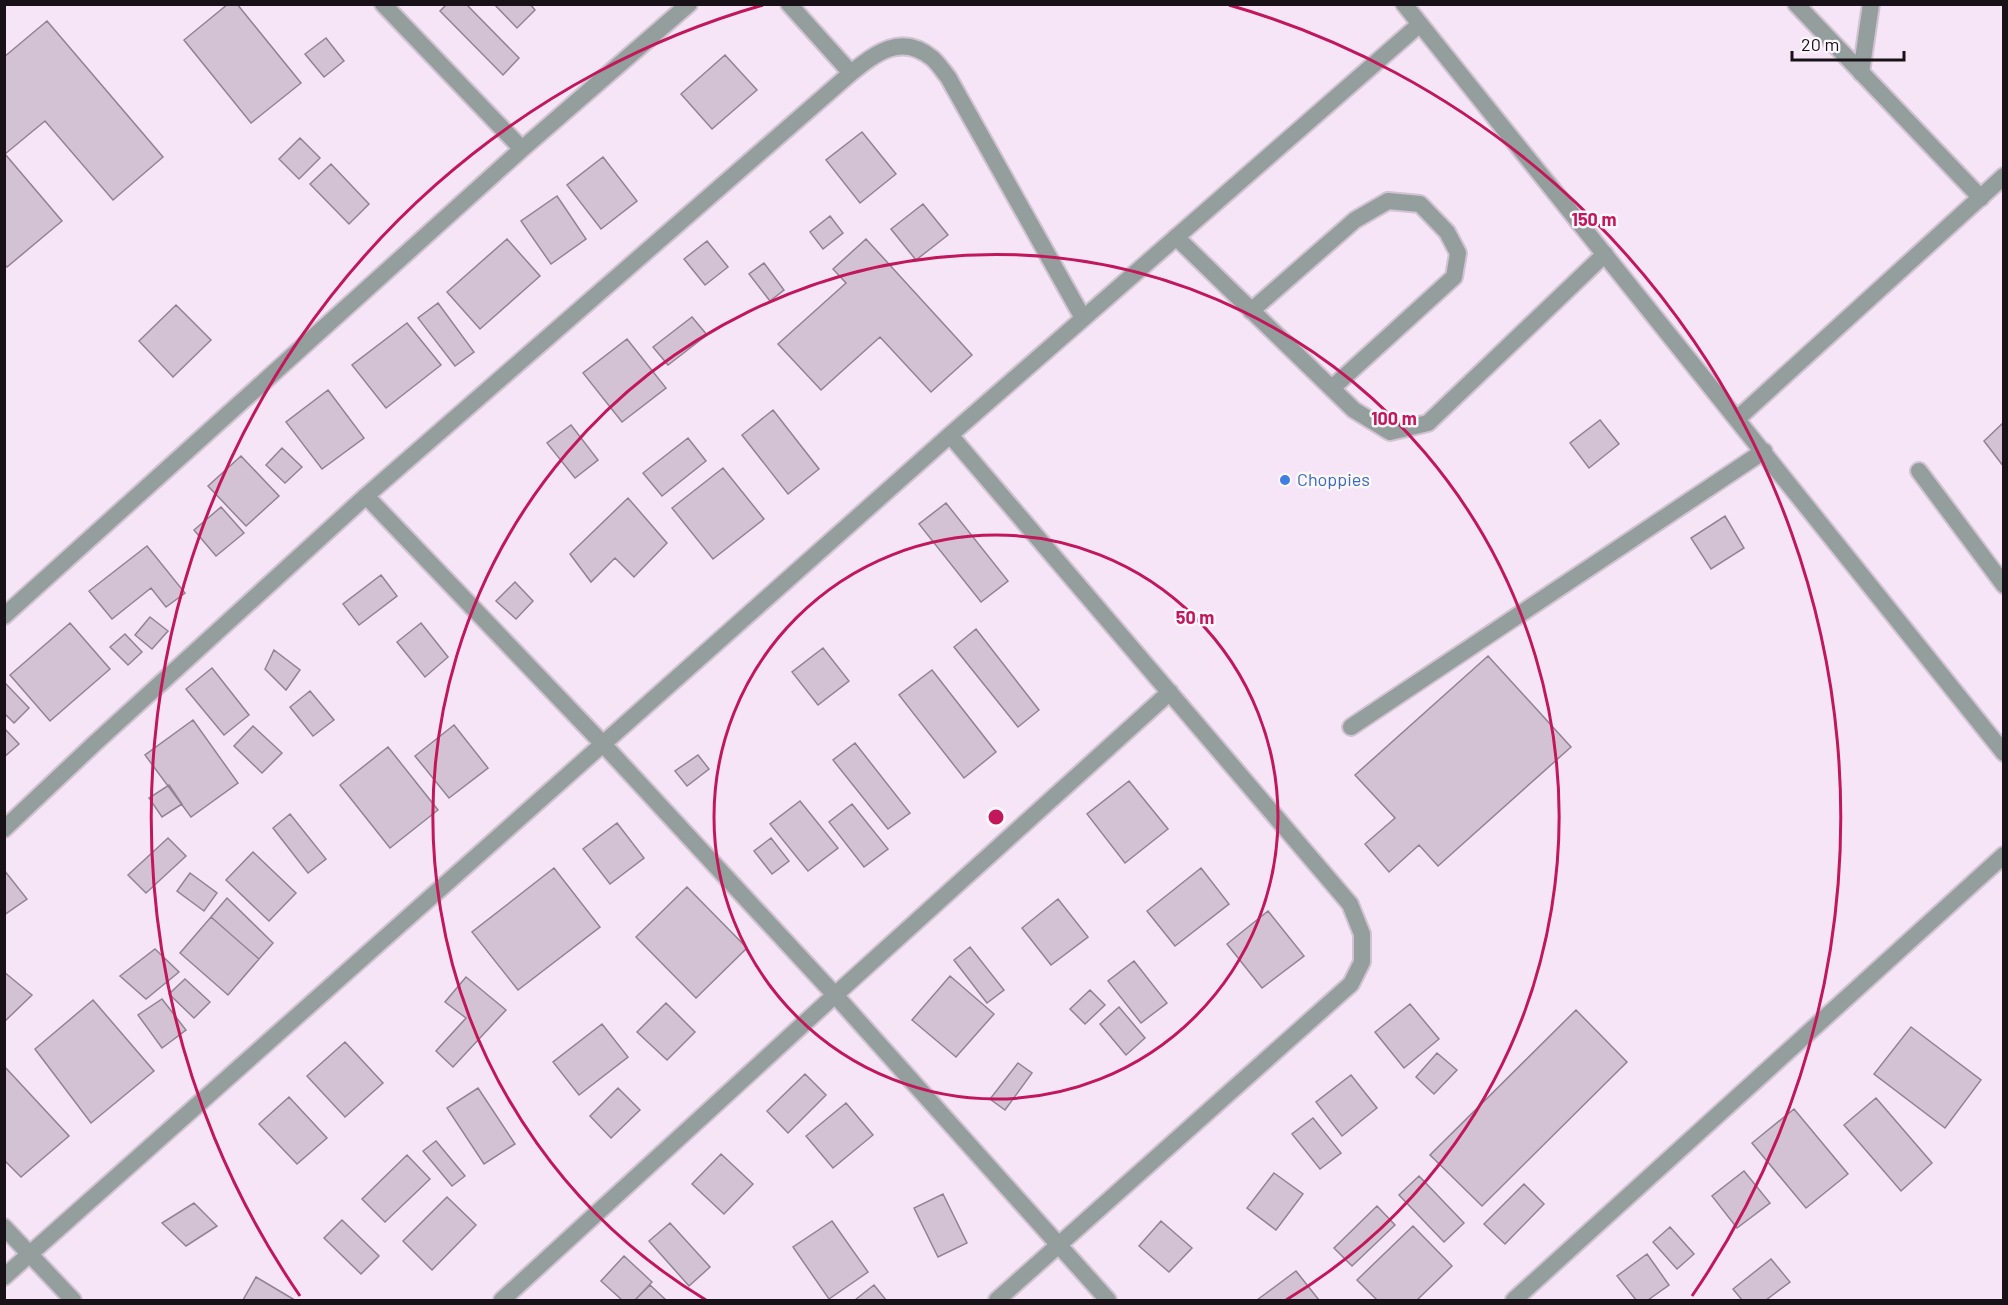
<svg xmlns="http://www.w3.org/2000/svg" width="2008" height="1305" viewBox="0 0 2008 1305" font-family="Barlow,sans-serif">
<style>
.building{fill:#d2c2d3;stroke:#928393;stroke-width:1.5}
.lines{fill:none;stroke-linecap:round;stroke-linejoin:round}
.service-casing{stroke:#d2c3d3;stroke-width:20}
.minor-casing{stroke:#d2c3d3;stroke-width:20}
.service{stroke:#949f9d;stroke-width:16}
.minor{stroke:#949f9d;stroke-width:16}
.ring{fill:none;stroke:#c2185b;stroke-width:3}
.shop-dot{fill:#3f7fe0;stroke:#fdf6fd;stroke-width:2}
.labels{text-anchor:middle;stroke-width:5;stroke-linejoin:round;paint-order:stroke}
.shop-label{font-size:18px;fill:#366cbe;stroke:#fdf6fd;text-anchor:start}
.centre{fill:#c2185b;stroke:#fdf6fd;stroke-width:3}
.ring-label{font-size:18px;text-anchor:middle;font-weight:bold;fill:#c2185b;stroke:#fdf6fd;stroke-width:5;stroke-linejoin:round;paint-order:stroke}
</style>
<rect width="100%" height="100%" fill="#f5e5f7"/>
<path class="building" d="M228,4H237L301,83L251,123L184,40Z
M447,4H466L519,58L503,75L440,11Z
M494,4H530L535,10L517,28Z
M47,21L163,157L113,200L45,121L5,154L62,221L7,267L4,264V57Z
M326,38L344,61L324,77L305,54Z
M725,55L757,90L712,129L681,94Z
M862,132L896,174L860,203L826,160Z
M300,138L320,158L299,179L279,159Z
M603,157L637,201L601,229L567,185Z
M331,164L369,204L349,224L310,184Z
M557,196L586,239L551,264L521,221Z
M923,204L948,235L916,260L891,229Z
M830,216L843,233L823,249L810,232Z
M507,239L540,276L480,329L447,292Z
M866,239L972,355L931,392L880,337L821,390L778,344L846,283L833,269Z
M707,241L728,267L705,285L684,259Z
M764,263L784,290L770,301L749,274Z
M438,303L474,352L455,366L418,318Z
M176,305L211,340L173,377L139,341Z
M692,317L707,335L668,365L653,347Z
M407,323L441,365L386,408L352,365Z
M627,339L666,388L622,422L583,373Z
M328,390L364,438L322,469L286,422Z
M773,410L819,469L788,494L742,435Z
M1600,420L1619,444L1589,468L1570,443Z
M2004,422V467L1984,441Z
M571,425L598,460L575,478L547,443Z
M688,438L706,461L662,496L643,473Z
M282,448L302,467L285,483L266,465Z
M241,456L279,496L246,526L208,486Z
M723,468L764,519L713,559L672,508Z
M628,498L667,543L634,577L615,558L591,582L570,554Z
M946,503L1008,581L981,602L919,524Z
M221,507L244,533L216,556L194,530Z
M1725,516L1744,548L1711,569L1691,538Z
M147,546L185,593L166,607L151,588L112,619L89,591Z
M381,575L397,596L359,625L343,604Z
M515,582L533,601L516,619L496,601Z
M150,617L168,631L152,649L135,635Z
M70,623L110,669L50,721L10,675Z
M421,623L448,657L425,677L397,642Z
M976,629L1039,710L1018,727L954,647Z
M125,634L142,652L128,665L110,647Z
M823,648L849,681L818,705L792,672Z
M274,650L300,670L286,690L265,669Z
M1488,656L1571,747L1438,866L1419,845L1389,872L1365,844L1395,818L1355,775Z
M212,668L249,715L224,735L186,689Z
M932,670L996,752L964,778L899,695Z
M6,684L29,708L14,723L4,713V686Z
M310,691L334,720L313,736L290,707Z
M193,720L238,783L191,817L145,755Z
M454,725L488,768L449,798L415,756Z
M253,726L282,753L262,773L234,746Z
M4,728L19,744L4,757Z
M855,743L910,813L888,829L833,760Z
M388,747L438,810L390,848L340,785Z
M698,755L709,769L687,786L675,771Z
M1129,781L1168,829L1125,863L1087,814Z
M169,785L182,804L162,817L149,798Z
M800,801L838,848L808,871L770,824Z
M852,804L888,849L864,867L829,822Z
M290,814L326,859L308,873L273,828Z
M617,823L644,858L610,884L583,849Z
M168,838L186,856L146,893L128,875Z
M771,838L789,861L772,874L754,851Z
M253,852L296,893L269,921L226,880Z
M554,868L600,927L518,990L472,932Z
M1201,868L1229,904L1175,946L1147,911Z
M4,870L27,899L4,915Z
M190,873L217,893L204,911L177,891Z
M687,887L747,948L696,998L636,937Z
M227,898L273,943L259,959L211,917Z
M1058,899L1088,937L1051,965L1022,928Z
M1268,911L1304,956L1262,988L1227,944Z
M211,917L259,959L228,995L180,953Z
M970,947L1004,990L987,1003L954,960Z
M155,949L179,972L146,999L120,976Z
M1134,961L1167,1003L1141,1023L1108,981Z
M4,972L32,995L4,1022Z
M950,976L994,1014L956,1057L912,1020Z
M466,977L506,1010L453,1067L436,1051L466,1018L445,1002Z
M185,979L210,1002L194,1018L169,994Z
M1090,990L1105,1005L1085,1024L1070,1009Z
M162,999L186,1030L162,1048L138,1015Z
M93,1000L154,1071L91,1123L35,1049Z
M666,1003L695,1032L667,1060L637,1032Z
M1410,1004L1439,1039L1404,1068L1375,1032Z
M1119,1007L1145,1038L1126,1055L1100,1024Z
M1576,1010L1627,1062L1482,1206L1430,1155Z
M602,1024L628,1057L579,1095L553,1062Z
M1911,1027L1981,1080L1945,1128L1874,1074Z
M345,1042L383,1083L345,1117L307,1076Z
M1437,1053L1457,1070L1434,1094L1416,1077Z
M1018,1063L1032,1073L1005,1110L990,1099Z
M4,1066L69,1136L21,1177L4,1160Z
M805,1074L826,1095L788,1133L767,1111Z
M1351,1075L1377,1108L1342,1136L1316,1102Z
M478,1088L515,1144L484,1164L447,1108Z
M618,1088L640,1110L611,1138L590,1116Z
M289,1097L327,1138L297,1164L259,1124Z
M1876,1098L1932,1163L1901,1191L1844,1125Z
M846,1103L873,1135L833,1168L806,1136Z
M1794,1109L1848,1174L1806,1208L1752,1143Z
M1313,1118L1341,1153L1320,1169L1292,1134Z
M436,1141L465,1176L452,1186L423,1151Z
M721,1154L753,1184L724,1214L692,1184Z
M407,1155L430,1179L385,1222L362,1199Z
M1744,1171L1770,1203L1737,1228L1712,1196Z
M1274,1173L1303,1194L1276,1230L1247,1208Z
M1419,1176L1464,1223L1444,1242L1399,1195Z
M1524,1184L1544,1204L1505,1244L1484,1224Z
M943,1194L967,1243L938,1257L914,1208Z
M447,1197L476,1225L432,1270L403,1241Z
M194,1203L217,1226L186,1246L162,1223Z
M1377,1206L1395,1225L1352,1266L1334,1248Z
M342,1220L379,1256L361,1274L324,1238Z
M832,1221L868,1272L829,1299L793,1247Z
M1161,1221L1192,1248L1169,1272L1139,1246Z
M670,1223L710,1267L689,1286L649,1241Z
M1413,1226L1452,1266L1417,1300H1377L1357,1280Z
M1670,1227L1694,1254L1677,1269L1653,1242Z
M1647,1254L1669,1285L1648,1300H1636L1617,1276Z
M624,1256L652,1282L635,1300H622L601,1281Z
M1771,1259L1790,1282L1766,1300H1742L1733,1289Z
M1296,1271L1319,1300H1257Z
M256,1277L293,1299L292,1300H243Z
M650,1285L666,1300H635Z
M874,1285L886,1300H855Z"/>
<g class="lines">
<g class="service-casing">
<path id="service" d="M1796,4L1981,198
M1861,73L1871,4
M1176,237L1354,410L1390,432L1428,423L1605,254
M1251,311L1355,220L1388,201L1420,204L1447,232L1458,253L1454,277L1332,388
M1919,471L2004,585
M1351,727L1764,451"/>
</g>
<g class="minor-casing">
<path id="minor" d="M383,4L522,149
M789,4L851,73
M1404,4L2004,753
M1737,419L2004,176
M950,435L1350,904L1362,934V962L1351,984L997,1300
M366,496L851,73C876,53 901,33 932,58C938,63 943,71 948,77L1083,318
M4,616L522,149L689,4
M4,829L94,744L366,496L603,744L835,995L1108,1300
M4,1227L73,1300
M4,1277L950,435L1420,24
M502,1300L835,995L1170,692
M1514,1300L2004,855"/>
</g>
<use href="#service" class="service"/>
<use href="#minor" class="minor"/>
</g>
<g class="ring">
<circle cx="996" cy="817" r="282"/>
<path d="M706 1300A563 563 0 1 1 1286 1300"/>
<path d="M300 1296A845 845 0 0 1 763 5M1229 5A845 845 0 0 1 1692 1296"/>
</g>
<circle class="shop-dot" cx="1285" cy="480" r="6"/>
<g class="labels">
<g class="shop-label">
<text x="1297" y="486">Choppies</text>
</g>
</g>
<circle cx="996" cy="817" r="9" class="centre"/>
<g class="ring-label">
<text x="1594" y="226">150 m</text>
<text x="1394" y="425">100 m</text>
<text x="1195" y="624">50 m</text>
</g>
<rect width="2008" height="1305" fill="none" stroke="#181218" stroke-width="12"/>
<path d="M1792 51v9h112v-9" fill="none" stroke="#181218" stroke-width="3"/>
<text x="1801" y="51" font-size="18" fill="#181218" stroke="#fdf6fd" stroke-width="4.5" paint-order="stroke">20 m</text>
</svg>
